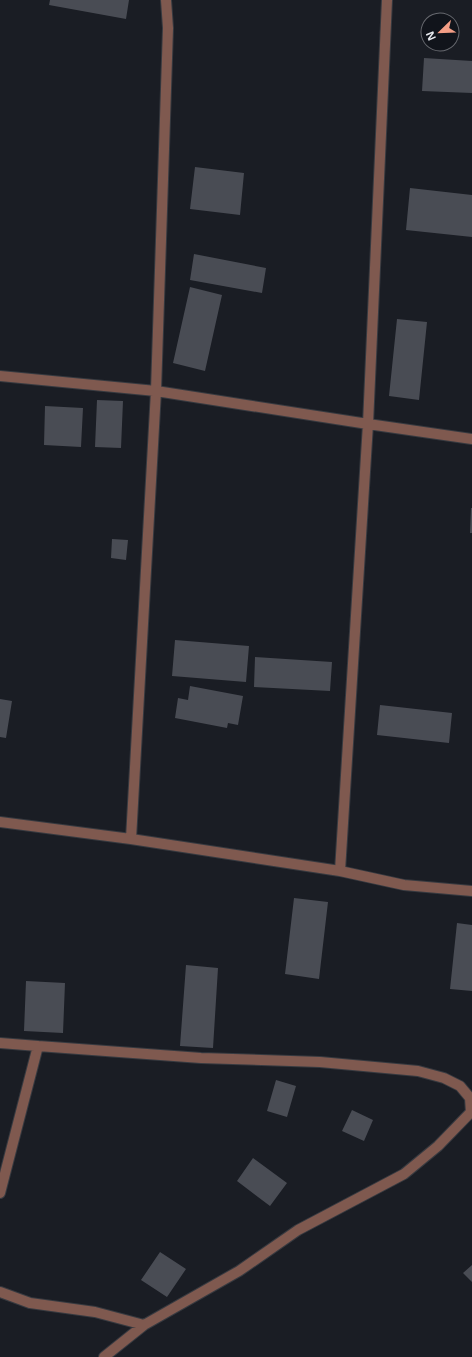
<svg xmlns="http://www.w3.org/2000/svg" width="472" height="1357" viewBox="0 0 472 1357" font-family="'Noto Sans',sans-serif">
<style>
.building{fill:#494c54}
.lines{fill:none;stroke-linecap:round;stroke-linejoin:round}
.street-casing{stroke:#373a40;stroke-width:12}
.street{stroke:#7f594f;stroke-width:10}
</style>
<rect width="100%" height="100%" fill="#1a1d24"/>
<path class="building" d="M50,0H129L126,19L49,5Z
M424,58L472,61V93L422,91Z
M195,167L244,173L240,215L190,209Z
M410,188L472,195V237L406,230Z
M194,254L266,268L262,293L190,280Z
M190,287L222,295L205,371L173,363Z
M397,319L427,322L419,400L389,396Z
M97,400L123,401L121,448L95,447Z
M45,406L83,408L81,447L44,445Z
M471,508H472V533H470Z
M112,539L128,540L126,560L111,558Z
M175,640L249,646L246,682L172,676Z
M255,657L332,662L330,691L254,687Z
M190,686L243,696L238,725L228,723L227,728L175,718L178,698L188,700Z
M0,699L12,701L6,738L0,737Z
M380,705L452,713L449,743L377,735Z
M294,898L328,902L319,979L285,974Z
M457,923L472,925V991L450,989Z
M186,965L218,968L213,1048L180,1046Z
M26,981L65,983L63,1033L24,1031Z
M276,1080L296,1086L287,1117L267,1111Z
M352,1110L373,1120L364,1141L342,1131Z
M253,1158L287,1183L270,1206L237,1181Z
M160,1252L186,1269L167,1297L141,1280Z
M472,1265V1282L463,1273Z"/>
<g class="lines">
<g class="street-casing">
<path id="street" d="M0,376L156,391L368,424L472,439
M0,822L131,839L340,871L404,885L472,891
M131,839L156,391L168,28L166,0
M340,871L368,424L387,0
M0,1043L38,1046
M0,1193L38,1046L201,1058L320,1062L418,1071L444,1078L460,1086L470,1098L471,1113
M0,1292L30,1303L95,1312L144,1325
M104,1357L144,1325L239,1271L298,1230L404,1174L438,1146L472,1111"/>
</g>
<use href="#street" class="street"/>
</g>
<g transform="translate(440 32) rotate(247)"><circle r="19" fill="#11141b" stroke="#67696f"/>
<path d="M0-3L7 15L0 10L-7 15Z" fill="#f49e86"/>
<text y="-6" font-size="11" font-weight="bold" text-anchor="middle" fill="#e7e9ee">N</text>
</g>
</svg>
